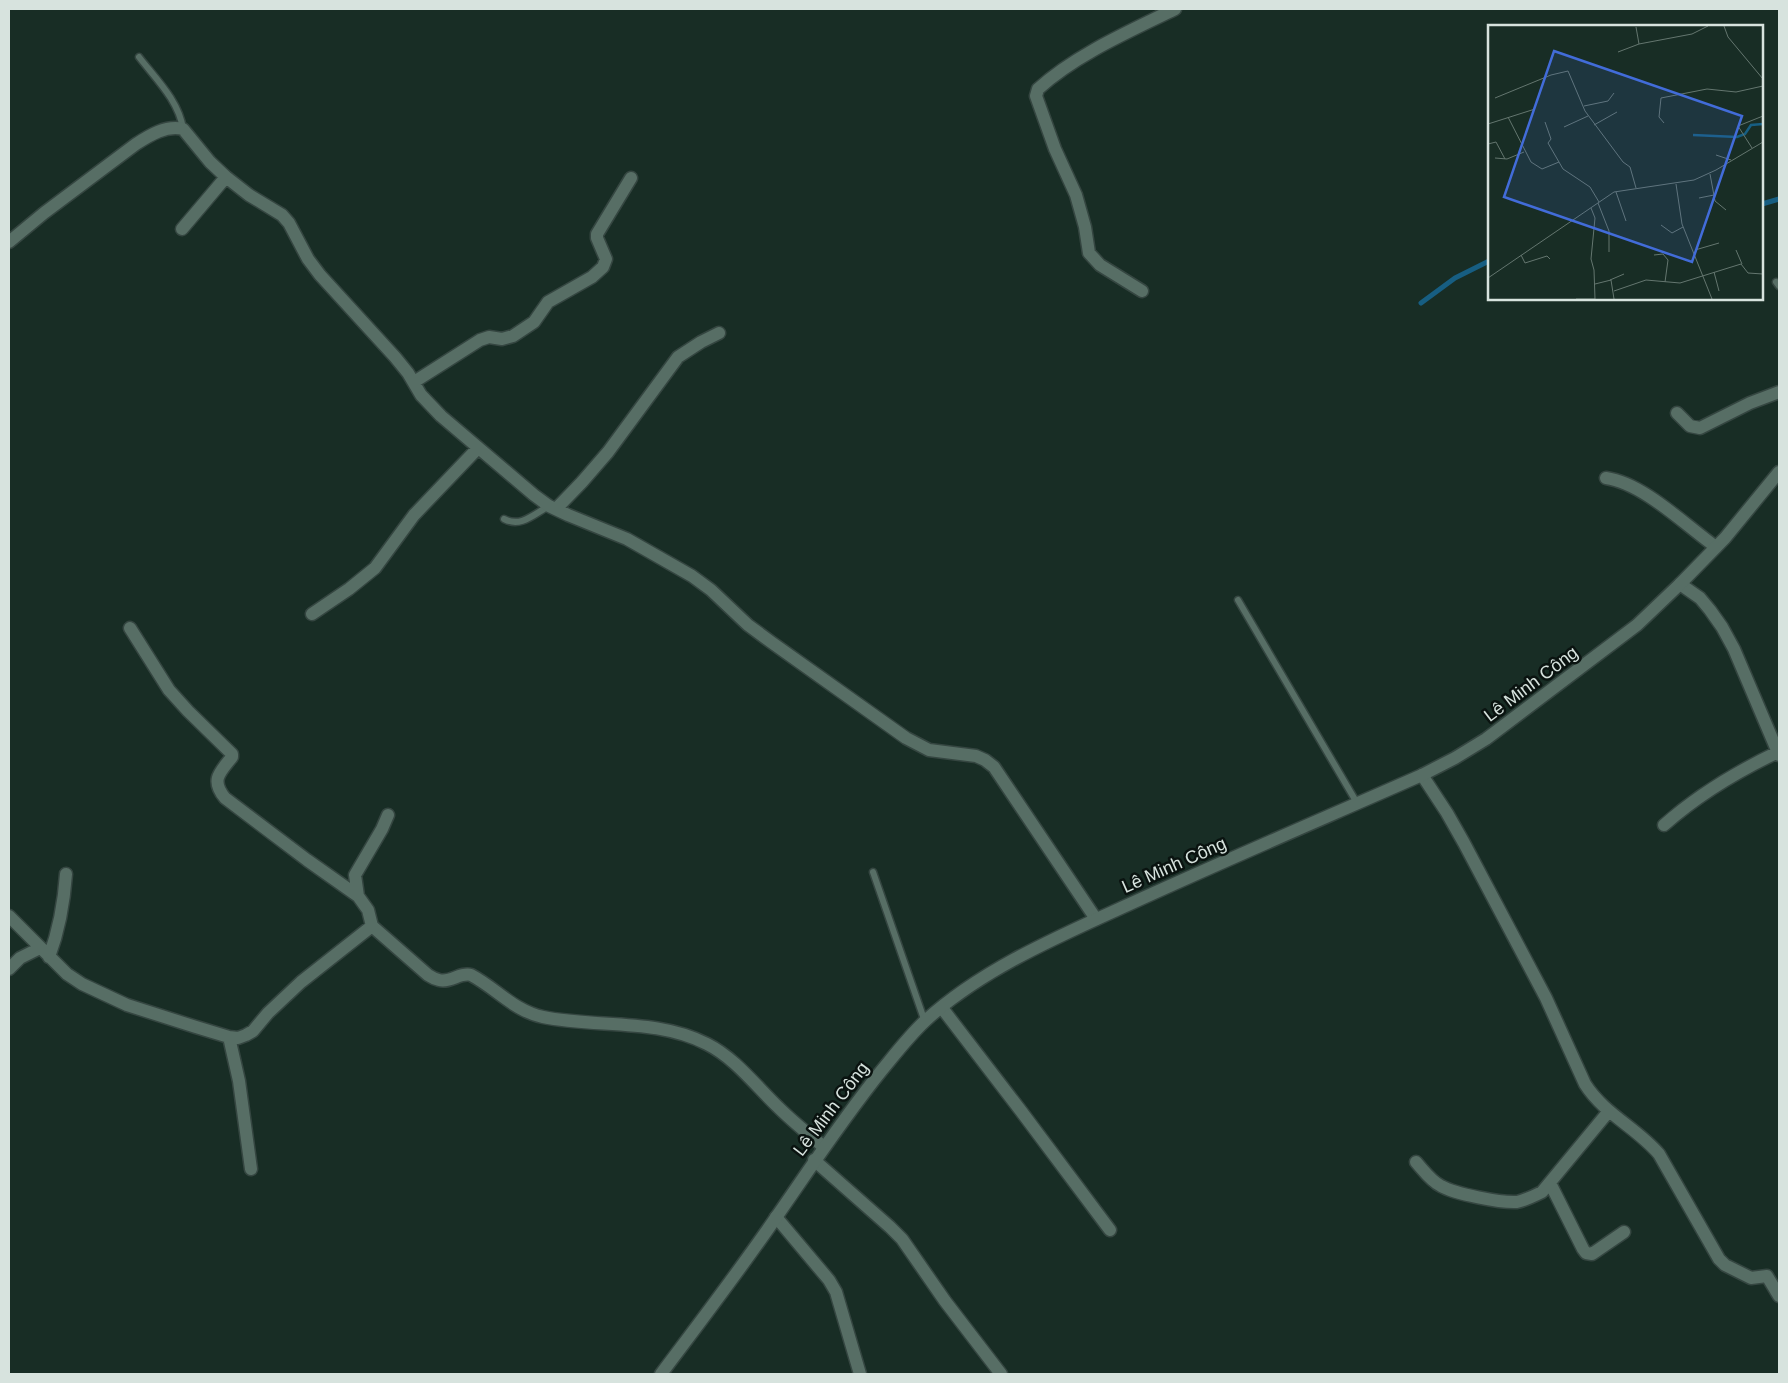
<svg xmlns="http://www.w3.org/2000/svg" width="1788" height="1383" viewBox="0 0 1788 1383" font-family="Helvetica,sans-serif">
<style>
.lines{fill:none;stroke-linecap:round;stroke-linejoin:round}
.stream{stroke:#175e82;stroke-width:5}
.service-casing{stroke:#354641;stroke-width:9}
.minor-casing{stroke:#354641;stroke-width:15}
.secondary-casing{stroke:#354641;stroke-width:15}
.service{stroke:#576e65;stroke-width:6}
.minor{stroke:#576e65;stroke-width:12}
.secondary{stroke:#576e65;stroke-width:12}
.labels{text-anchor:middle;stroke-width:5;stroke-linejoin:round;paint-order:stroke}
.street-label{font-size:18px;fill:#d7e3de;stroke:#0a1310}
.inset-river{fill:none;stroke:#175e82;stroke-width:2.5}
.inset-road{fill:none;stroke:#64766f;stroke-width:1}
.view{fill:#426cd9;fill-opacity:0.15;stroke:#426cd9;stroke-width:2.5}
.inset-edge{fill:none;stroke:#d7e3de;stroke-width:2.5}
</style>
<rect width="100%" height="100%" fill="#182d25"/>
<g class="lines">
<path class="stream" d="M1762,204L1779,199
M1421,303L1455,278L1489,261"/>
<g class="service-casing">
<path id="service" d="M139,57C156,79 179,101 183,129
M1776,282L1779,286
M504,519C521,528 534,514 549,506
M1238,600L1357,803
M873,872L925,1022"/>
</g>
<g class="minor-casing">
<path id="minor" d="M182,229L226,177
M9,242L44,213L136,144C150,135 166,125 183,129L210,162L226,177L249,195L282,215L289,223L308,259L320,275L395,357L408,373L421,395L441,416L534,495L549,506L568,515L627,539L692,576L711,590L748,625L771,642L906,738L929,750L976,756L985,760L994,767L1096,919
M1142,291L1100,265L1089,253L1085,227L1076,195L1055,149L1036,96L1038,89C1075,55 1130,31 1175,9
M414,382L480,340L489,337L502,339L513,336L534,322L548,302L592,277L603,267L606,259L597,238V234L631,178
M1677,413L1690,426L1700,428L1750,403L1779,392
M1606,478C1643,483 1685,525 1716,547
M556,509L582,482L608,452L678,357L701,342L719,333
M1680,584L1700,598L1710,610L1722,627L1734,649L1779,755
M312,614L349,589L375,568L414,515L478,448
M130,628L169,690L188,711L232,754V757C220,772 210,780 225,798L307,860L358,896L368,910L372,926L428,975C431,977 435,979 439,980C451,983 460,972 471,975C496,988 514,1011 543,1017C596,1028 657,1018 707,1044C735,1058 756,1086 778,1107C792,1121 808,1134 824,1147
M1422,775L1447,813L1464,843L1546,998L1585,1084C1604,1114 1637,1128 1659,1154L1719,1259L1725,1265L1751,1278L1767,1276L1779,1296
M1664,825C1699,794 1736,772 1778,752
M358,896L355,875L382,829L388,815
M9,916L67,974L82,984L127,1005L196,1027L229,1037L238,1038L246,1035L253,1031L268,1013L301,982L372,926
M49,957C59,930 64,903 66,874
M9,969L20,958L40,948
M942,1008L1021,1111L1110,1230
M229,1037L239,1081L251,1169
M814,1160L890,1227L902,1239L945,1301L1001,1374
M1416,1162C1424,1171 1431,1181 1441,1186C1455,1194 1501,1203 1517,1202C1526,1200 1534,1196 1542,1192L1609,1111
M1550,1183L1583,1249L1586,1253L1592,1254L1624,1232
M776,1217L829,1280L836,1292L860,1374"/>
</g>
<g class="secondary-casing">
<path id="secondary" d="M661,1374C700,1322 740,1270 777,1216C811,1167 844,1117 882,1070C896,1053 909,1036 925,1021C985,966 1069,932 1143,898C1235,856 1329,816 1422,775L1455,758L1486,739L1637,625L1680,584L1725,538L1779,472"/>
</g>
<use href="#service" class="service"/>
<use href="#minor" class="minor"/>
<use href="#secondary" class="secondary"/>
</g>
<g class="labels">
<g class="street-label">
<text transform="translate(1531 684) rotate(-37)" y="6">Lê Minh Công</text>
<text transform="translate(1174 865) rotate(-24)" y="6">Lê Minh Công</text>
<text transform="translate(831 1109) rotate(-53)" y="6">Lê Minh Công</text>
</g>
</g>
<g transform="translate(1488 25)">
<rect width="275" height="275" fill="#182d25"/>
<path class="inset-river" d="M205,110L249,112L257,109L263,100L275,99"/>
<path class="inset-road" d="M236,1L240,12L275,54M148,2L151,19M130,27L151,19L204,9L220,1M7,73L63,50L80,46L97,86L135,137L142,142L148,163M96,81L120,76L126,68M20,92L43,137L54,144L71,137M57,97L63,114L60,118L75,144L102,162L111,177M176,98L171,92L173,73L219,64L248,67L275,61M0,99L47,84M106,100L129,87M76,102L100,91M0,119L8,117L17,134M264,123L250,101L275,91M228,130L243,135M7,133L19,134L36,127M222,149L227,176L238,185M188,159L194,199L224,274M128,167L138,196M211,173L226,170M110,178L121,206V227M103,183L107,193L103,234L106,245L107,274M173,200L184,208L195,202M207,225L231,218M248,225L254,239M33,230L37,238L59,231L62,234M166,230L175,229L180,235L177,257M226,247L231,266M0,253L126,167L206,155L228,145L275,117M122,255L136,249M107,259L123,255L126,274M126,266L158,255L192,258L253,239L260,248L275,249M88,274H107"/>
<path class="view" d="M66,26L254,91L204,237L16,172Z"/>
<rect width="275" height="275" class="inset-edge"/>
</g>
<rect width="1788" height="1383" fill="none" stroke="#d7e3de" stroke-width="20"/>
</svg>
